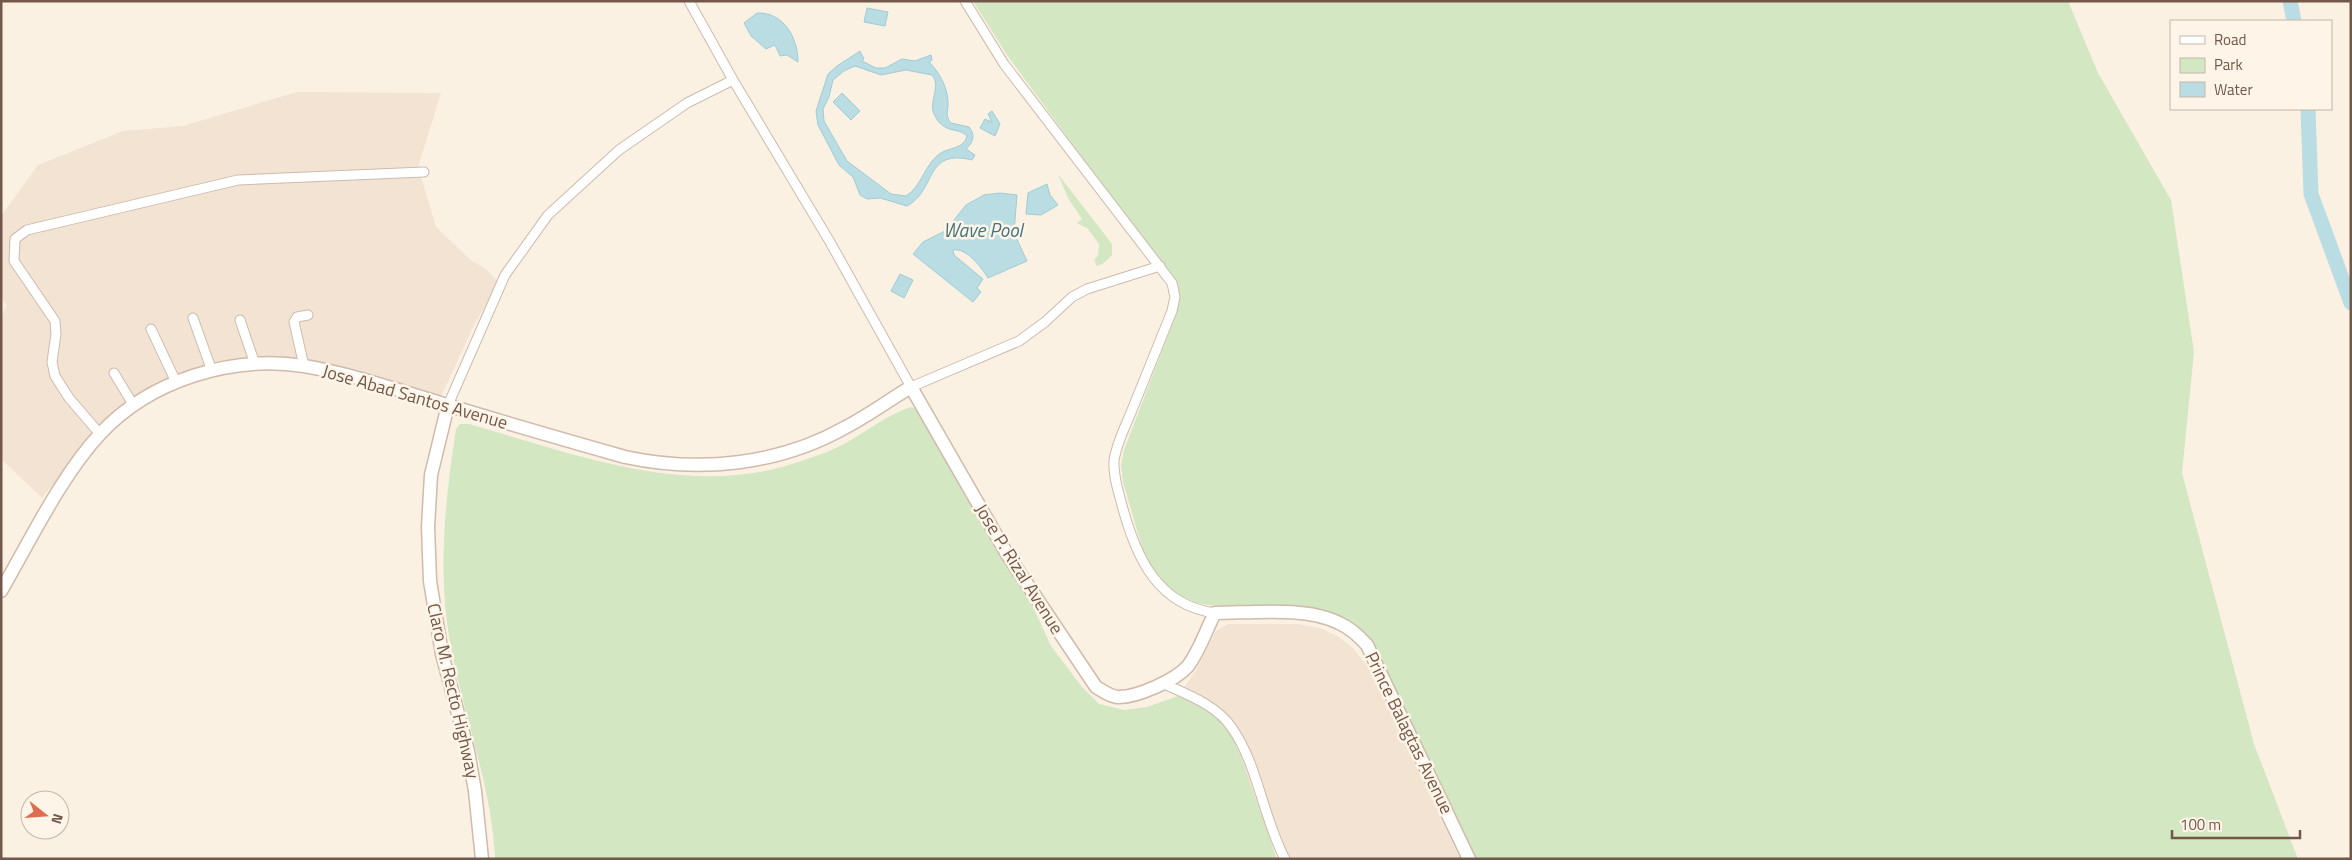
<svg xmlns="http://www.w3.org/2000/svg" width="2352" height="860" viewBox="0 0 2352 860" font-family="'Titillium Web',sans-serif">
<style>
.residential{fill:#f2e3d2}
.green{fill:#d2e7c2}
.water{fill:#b9dde3;stroke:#9fccd4;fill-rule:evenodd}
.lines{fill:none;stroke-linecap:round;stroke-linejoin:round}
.river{stroke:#b9dde3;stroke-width:15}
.street-casing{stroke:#cdbbad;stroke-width:11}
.secondary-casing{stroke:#d0baaa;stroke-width:15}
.street{stroke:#fff;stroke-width:9}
.secondary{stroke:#fff;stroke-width:12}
.labels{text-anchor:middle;stroke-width:5;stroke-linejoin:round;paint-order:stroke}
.street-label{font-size:18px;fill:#71584a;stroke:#fef5e8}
.water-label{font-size:19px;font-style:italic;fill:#43737c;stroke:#fef5e8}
</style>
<rect width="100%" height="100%" fill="#fbf1e3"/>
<path class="residential" d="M297,92L441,93L418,167L436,227L472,261L486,269L499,283L475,323L439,401L273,360L154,389L103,423L42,498L1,459V317L7,306L1,297V216L38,165L123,131L183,126Z
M1228,624H1297L1320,628L1339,637L1354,649L1370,670L1460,859H1279L1230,729L1196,703L1178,696L1195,672L1216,631Z"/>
<path class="green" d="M973,1H2068L2098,73L2171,200L2194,352L2182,473L2254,744L2298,859H1477L1377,652L1321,612L1220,606L1200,604L1181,596L1162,581L1146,561L1123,482L1121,466L1124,450L1175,317L1176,297L1167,272L1007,55Z
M1058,174L1112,244V255L1104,263L1097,266L1094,260L1098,256L1099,244L1088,229L1077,223L1082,219L1068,198Z
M911,407L917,409L1025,589L1051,646L1082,687L1099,704L1124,710L1147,707L1178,696L1196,703L1222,722L1229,730L1241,757L1277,859H495C492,787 464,718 451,647C437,574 445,501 456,429L460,424H469C572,453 685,498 792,464C807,459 823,454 838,447C863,435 885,415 911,407Z"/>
<path class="water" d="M867,8L888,12L885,26L864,22Z
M757,13C784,12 798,38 798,62L787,55L780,56L775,45L766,49L751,36L744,23Z
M860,51L864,59L862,61L876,68H885L902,59L915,61L931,55L932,60L929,62C939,72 947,86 948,101C949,110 944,115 951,123L969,127C976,135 973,143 966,149L975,155L972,160C924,148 937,190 907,206L880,198L867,199L860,195L853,177L839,165L818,125L816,111L828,74L837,66ZM855,66L881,75L906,70L932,75C942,87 927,103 935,116C944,134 958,127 967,136C964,150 947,147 938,155C925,165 921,187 906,196L891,194L847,161L824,121L823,109L829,97L833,80L844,71Z
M842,93L860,111L851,120L833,102Z
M992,111L1000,124L995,136L980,128L985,119L992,122L988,114Z
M1047,184L1050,195L1058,205L1041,215L1026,214L1028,193Z
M1000,193L1017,195L1014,233L1027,261L988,278C982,268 966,247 953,250L954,255L983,279L977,288L981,292L973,302L913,254L923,242L945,231L966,205L984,195Z
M900,274L913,280L904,298L891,291Z"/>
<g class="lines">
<path class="river" d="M2290,1L2294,21
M2308,109L2311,194L2351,303"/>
<g class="street-casing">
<path id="street" d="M689,1L733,80L830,242L911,387L1019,341L1045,322L1072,297L1087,289L1160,266
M965,1L1004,64L1172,283L1175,297L1172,311C1159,344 1145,377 1132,410C1126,425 1116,444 1114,461C1113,477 1119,493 1123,509C1137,559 1158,605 1215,613
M193,318L212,371
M240,320L255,364
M151,329L176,382
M304,366L294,322L297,317L308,315
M114,373L134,406
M448,405L505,275L548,215L619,150L687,103L733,80
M100,434L69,398L55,376L52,362L56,334L55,321L14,261L15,239L27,230L238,180L424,172
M1162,683C1186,694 1217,705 1232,728C1258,765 1263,818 1285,859"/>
</g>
<g class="secondary-casing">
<path id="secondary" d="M448,405L431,475L428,527L430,581L442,654L468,751L475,791L482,859
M1,591C30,541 61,476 100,434C150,380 232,355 304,366C352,374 400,391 447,405C506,423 565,440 625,457C700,473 779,465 846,427C869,415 889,400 911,387L1007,554L1096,687C1103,691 1109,696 1117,697C1136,698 1176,680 1188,666C1200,650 1206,630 1215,613C1251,613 1306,606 1339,623C1350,628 1359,636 1367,645L1469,859"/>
</g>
<use href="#street" class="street"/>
<use href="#secondary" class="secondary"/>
</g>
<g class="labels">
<g class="street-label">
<text transform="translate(415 397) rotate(16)" y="6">Jose Abad Santos Avenue</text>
<text transform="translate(1019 569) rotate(58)" y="6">Jose P. Rizal Avenue</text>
<text transform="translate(453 691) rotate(77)" y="6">Claro M. Recto Highway</text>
<text transform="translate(1409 733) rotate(64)" y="6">Prince Balagtas Avenue</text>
</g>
<g class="water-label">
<text x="983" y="237">Wave Pool</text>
</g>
</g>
<rect width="2352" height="860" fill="none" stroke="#71584a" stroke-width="5"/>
<rect x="2170" y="20" width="162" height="90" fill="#fef5e8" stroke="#c6b6a9"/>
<rect x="2180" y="36" width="25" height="8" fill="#ffffff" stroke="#c6b6a9"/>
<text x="2214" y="45" font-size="15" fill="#71584a">Road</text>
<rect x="2180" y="58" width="25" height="15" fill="#d2e7c2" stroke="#c6b6a9"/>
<text x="2214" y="70" font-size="15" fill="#71584a">Park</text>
<rect x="2180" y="82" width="25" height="15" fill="#b9dde3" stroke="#c6b6a9"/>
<text x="2214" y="95" font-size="15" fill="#71584a">Water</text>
<g transform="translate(45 815) rotate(107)"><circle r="24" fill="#fef5e8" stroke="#c6b6a9"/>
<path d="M0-4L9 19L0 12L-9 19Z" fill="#de6c4e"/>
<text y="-8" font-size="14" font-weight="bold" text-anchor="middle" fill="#71584a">N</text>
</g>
<path d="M2172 830v8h128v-8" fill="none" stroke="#71584a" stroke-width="2.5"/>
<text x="2180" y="830" font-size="15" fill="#71584a" stroke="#fef5e8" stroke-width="4" paint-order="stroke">100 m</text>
</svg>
